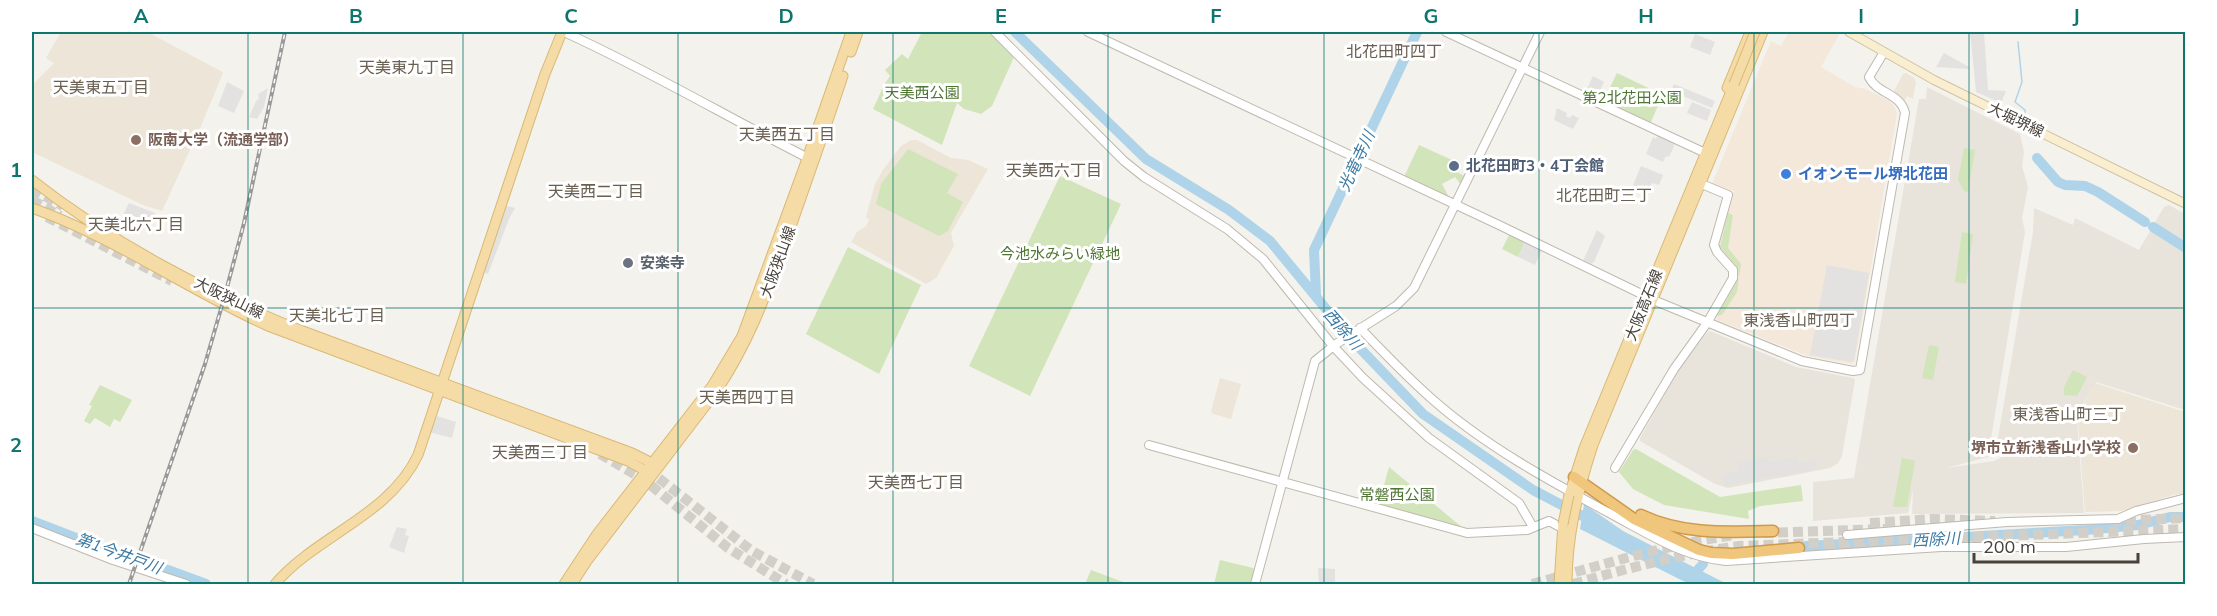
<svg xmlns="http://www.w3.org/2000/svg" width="2217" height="616" viewBox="0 0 2217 616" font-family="Mulish,'Noto Sans JP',sans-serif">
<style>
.residential{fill:#e8e3db}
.commercial{fill:#f3e8da}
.education{fill:#ece5d8}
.green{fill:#d2e4b9}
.parking{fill:#e4e2e0}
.water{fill:#afd4ea}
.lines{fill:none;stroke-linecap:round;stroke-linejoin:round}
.stream{stroke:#afd4ea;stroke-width:1.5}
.river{stroke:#afd4ea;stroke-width:10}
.motorway-tunnel{stroke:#d2cfc8;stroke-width:10;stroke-dasharray:10 5;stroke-linecap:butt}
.tertiary-casing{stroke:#bfb9af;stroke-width:10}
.secondary-casing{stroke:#cfc1a0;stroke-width:10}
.primary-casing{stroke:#d9b876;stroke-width:11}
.motorway-casing{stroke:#cf9a4c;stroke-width:13}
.tertiary{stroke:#fff;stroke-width:8}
.secondary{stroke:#faeed1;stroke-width:8}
.primary{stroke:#f5dba5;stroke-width:9}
.motorway{stroke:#f0c57c;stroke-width:10}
.rail-casing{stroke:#999;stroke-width:4}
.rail{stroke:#fff;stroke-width:1.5;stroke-dasharray:4.5;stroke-linecap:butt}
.primary-bridge-casing{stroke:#d9b876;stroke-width:11;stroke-linecap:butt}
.primary-bridge{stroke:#f5dba5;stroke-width:9}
.grid{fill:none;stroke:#0f766e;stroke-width:1.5;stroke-opacity:0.55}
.education-dot{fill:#8d6e63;stroke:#fff;stroke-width:2}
.service-dot{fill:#5c6f8a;stroke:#fff;stroke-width:2}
.shop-dot{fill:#3f7fe0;stroke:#fff;stroke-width:2}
.worship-dot{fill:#6b7280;stroke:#fff;stroke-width:2}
.labels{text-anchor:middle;stroke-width:6;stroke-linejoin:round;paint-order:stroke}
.park-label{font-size:15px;fill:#4e7532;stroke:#fff}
.street-label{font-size:15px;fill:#48423a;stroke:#fff}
.education-label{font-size:15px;font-weight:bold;fill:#785e54;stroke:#fff;text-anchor:start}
.service-label{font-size:15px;font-weight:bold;fill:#4e5e75;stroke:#fff;text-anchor:start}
.shop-label{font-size:15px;font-weight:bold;fill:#366cbe;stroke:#fff;text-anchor:start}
.worship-label{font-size:15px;font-weight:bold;fill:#5b616d;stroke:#fff;text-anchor:start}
.neighbourhood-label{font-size:16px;fill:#6a6052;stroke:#fff}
.water-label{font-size:16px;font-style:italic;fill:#3b7aa3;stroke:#fff}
.neatline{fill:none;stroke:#0f766e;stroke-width:2}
.grid-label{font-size:20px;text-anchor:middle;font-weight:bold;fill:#0f766e}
</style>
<rect width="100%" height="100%" fill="#f4f2ec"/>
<path class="residential" d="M1927,87L2020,134L2024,152L2022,166L2028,187L2022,218L2025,232L1988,457L1946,468L1994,461L2004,456L1998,438L2033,232L2034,208L2073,225L2075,218L2139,250L2164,207L2169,205L2185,214V410L2096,382L2078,412L2077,421L2084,513L1912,514L1913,490L1908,513L1813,521V482L1854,478L1919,99H1926Z
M1710,331L1796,367L1853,378L1855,380L1842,456L1838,463L1830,468L1728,488L1715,484L1640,441V438L1678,371L1706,334Z"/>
<path class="commercial" d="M1789,32H1833L1839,35L1821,67L1855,87L1865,89L1886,99L1893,104L1897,113L1855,362L1851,364L1808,356L1717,320L1716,316L1738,278L1737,268L1720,248L1719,244L1734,191L1712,184L1771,41L1781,46Z"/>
<path class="education" d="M61,32H147L221,71L223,73L201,126L162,211L143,205L32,152V85L54,63L46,58Z
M1906,73L1914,78L1916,82L1913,99L1907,96L1905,100L1893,93L1903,74Z
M911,140H917L951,158L968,160L988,169L951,233L954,246L936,278L926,284L851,242L857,232L866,226L869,220L866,217L875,184L883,170L901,146Z
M1220,378L1241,384L1231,419L1213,414L1211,411Z
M2095,383L2185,412V494H2176L2121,511L2085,512L2078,423L2080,411Z"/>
<path class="green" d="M922,32H988L1014,57L992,106L981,114L964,109L957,103L942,145L873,109L884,85L890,76L885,70L902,54L908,59Z
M1617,73L1661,94L1662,96L1651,122L1649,123L1603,102Z
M1419,145L1452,160L1448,168L1465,176L1461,185L1455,177L1442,184L1450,199L1404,177Z
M1964,148L1975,150L1968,192L1964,191L1958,180Z
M908,149L958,174L947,193L963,202L948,231L939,236L876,204L881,184Z
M1060,176L1121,204L1030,396L969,366Z
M1728,213L1733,215L1728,248L1741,264L1737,292L1722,315L1717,316L1739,278L1738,268L1720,247Z
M1962,232L1973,234L1966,284L1955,282Z
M1509,235L1525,242L1518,257L1502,249Z
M848,247L921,285L879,374L806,334Z
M1929,345L1939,347L1933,380L1922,378Z
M2073,370L2087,377L2077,396L2064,395V387Z
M100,385L132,400L120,422L114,419L110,427L95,418L90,424L84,421L92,406L89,405Z
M1636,449L1720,497L1801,485L1803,501L1760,506L1748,511L1749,519L1664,505L1633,489L1619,472L1633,450Z
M1902,458L1915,461L1907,507H1893Z
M1389,467L1463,528L1380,506L1379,503Z
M1220,560L1253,568L1255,570L1251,584H1214Z
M1091,570L1123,582V584H1085Z"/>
<path class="parking" d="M1970,32H1984L1988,90L2006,91L2001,103L1976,92Z
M1695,34L1715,42L1710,55L1690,47Z
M1944,53L1969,67V69L1936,67Z
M1593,76L1604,82L1596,99L1585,93Z
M227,82L244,91L234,113L218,106Z
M1674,84L1715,101L1712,108L1671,91Z
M268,88L264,107L257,119L249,117L256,101L259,99L258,94Z
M1692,102L1711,110L1707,121L1687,113Z
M1557,108L1567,113L1566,116L1570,118L1572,115L1579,118L1573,129L1554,120Z
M1658,135L1675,144L1669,157L1666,156L1663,162L1646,154L1653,137L1656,139Z
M1641,166L1663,175L1659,185L1652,183L1648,192L1633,185Z
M129,203L155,213L153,217L134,230L114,219L116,217L121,219Z
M504,205L515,208L509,219L488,274L483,272Z
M1597,230L1605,236L1594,262L1591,264L1583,261Z
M1525,242L1542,250L1535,265L1518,257Z
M1827,265L1869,273L1854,360L1851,362L1810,355Z
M437,416L456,422L452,438L429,432Z
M1767,457L1769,462L1798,457L1799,463L1815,460L1817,469L1724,486L1722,478L1726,473L1739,471L1738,462Z
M397,527L407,529L405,535L409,536L404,553L389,547Z
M1318,568L1335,569V584H1319Z"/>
<path class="water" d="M1584,504L1623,531L1727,584H1689L1580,529Z"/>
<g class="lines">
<path class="stream" d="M2018,42L2022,82L2015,102L2025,110V115"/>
<path class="river" d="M1015,32L1146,159L1229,210L1270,241L1350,338L1423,414L1533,490L1594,522
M2037,158L2058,182L2065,185L2085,186L2098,192L2145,222
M2153,227L2186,248
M1316,295L1314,250L1417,32
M32,521L133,560L168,570L206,584
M1790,547L2086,530L2138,525L2170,517H2186
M1693,575L1703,564"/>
<path class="motorway-tunnel" d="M32,189L63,206
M32,200L60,216
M47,217L172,281
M600,454L643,479L728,548L786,584
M647,469L752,551L813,584
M2111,521L2186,518
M1870,523L1933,519L1995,521
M1763,533L1886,529
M1972,544L2008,542
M1825,548H1876
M1532,584C1600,566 1666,544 1736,535
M1573,584C1628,568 1682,554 1739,546L2186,529"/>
<g class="tertiary-casing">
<path id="tertiary" d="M564,32C648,70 727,117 810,159
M995,32L1124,161L1144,177L1227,229L1263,259L1333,346L1363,378L1429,438L1519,503L1533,527
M1088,32L1499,225L1658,302L1802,361L1853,371L1860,370L1905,113C1901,93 1877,94 1869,77L1884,52
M1446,32L1701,151
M1360,328C1383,352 1407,377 1432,399C1485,446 1550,481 1613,515C1650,535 1684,557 1726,561L1941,547H2066L2144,539L2186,537
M1149,445L1467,533L1527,530L1549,521L1562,528
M1615,468L1674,369L1707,323L1733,278V270L1717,252L1714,245L1728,195L1704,185
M32,528L113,560L186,584
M1847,535L2007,522L2118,519L2136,511L2186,498
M1255,584L1315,361L1336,344L1396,306L1414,288L1540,32"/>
</g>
<g class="secondary-casing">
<path id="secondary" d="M1849,32L1934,80L2186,204"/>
</g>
<g class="primary-casing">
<path id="primary" d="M851,52L858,32
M1727,88L1750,32
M32,180C111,242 207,293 300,330L632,453L652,463L655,471H646L628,461L268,326C188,290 114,237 32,208
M1569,495L1584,448L1734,84
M275,584C317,535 389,516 418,455L545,74L562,32
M564,584L597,534L712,386L742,336L803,170L851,32
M572,584L587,561L716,392C750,341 766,295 787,238C806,184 825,130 843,76
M1559,584L1563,524
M1567,584C1567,536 1578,491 1593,445L1763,32"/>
</g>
<g class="motorway-casing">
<path id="motorway" d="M1574,477L1634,519L1699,550L1711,553L1733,554L1799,548
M1641,515C1683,535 1728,532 1773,531"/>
</g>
<use href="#tertiary" class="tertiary"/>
<use href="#secondary" class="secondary"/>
<use href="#primary" class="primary"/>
<use href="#motorway" class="motorway"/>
<g class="rail-casing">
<path id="rail" d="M129,584L205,364L225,295L244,223L285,32"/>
</g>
<use href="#rail" class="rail"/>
<g class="primary-bridge-casing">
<path id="primary-bridge" d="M1734,84L1755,32
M1563,524L1569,495"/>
</g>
<use href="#primary-bridge" class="primary-bridge"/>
</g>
<path class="grid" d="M248,32V584M463,32V584M678,32V584M893,32V584M1108,32V584M1324,32V584M1539,32V584M1754,32V584M1969,32V584M32,308H2186"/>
<g class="education-dot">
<circle cx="136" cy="140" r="6"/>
<circle cx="2133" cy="448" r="6"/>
</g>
<circle class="service-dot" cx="1454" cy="166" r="6"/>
<circle class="shop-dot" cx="1786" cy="174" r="6"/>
<circle class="worship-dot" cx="628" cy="263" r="6"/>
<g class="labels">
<g class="park-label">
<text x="922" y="98">天美西公園</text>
<text x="1632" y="103">第2北花田公園</text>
<text x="1060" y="259">今池水みらい緑地</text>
<text x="1397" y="500">常磐西公園</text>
</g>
<g class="street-label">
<text transform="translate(2016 120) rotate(26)" y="5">大堀堺線</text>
<text transform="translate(778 262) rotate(-70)" y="5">大阪狭山線</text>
<text transform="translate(229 298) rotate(26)" y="5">大阪狭山線</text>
<text transform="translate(1644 305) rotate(-68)" y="5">大阪高石線</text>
</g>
<g class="education-label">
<text x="148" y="145">阪南大学（流通学部）</text>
<text x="2121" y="453" text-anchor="end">堺市立新浅香山小学校</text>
</g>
<g class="service-label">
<text x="1466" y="171">北花田町3・4丁会館</text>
</g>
<g class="shop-label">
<text x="1798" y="179">イオンモール堺北花田</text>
</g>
<g class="worship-label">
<text x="640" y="268">安楽寺</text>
</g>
<g class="neighbourhood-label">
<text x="1394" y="57">北花田町四丁</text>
<text x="407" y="73">天美東九丁目</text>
<text x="101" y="93">天美東五丁目</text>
<text x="787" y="140">天美西五丁目</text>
<text x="1054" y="176">天美西六丁目</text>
<text x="596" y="197">天美西二丁目</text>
<text x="1604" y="201">北花田町三丁</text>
<text x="136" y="230">天美北六丁目</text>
<text x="337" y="321">天美北七丁目</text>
<text x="1799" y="326">東浅香山町四丁</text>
<text x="747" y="403">天美西四丁目</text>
<text x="2068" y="420">東浅香山町三丁</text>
<text x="540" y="458">天美西三丁目</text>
<text x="916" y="488">天美西七丁目</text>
</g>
<g class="water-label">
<text transform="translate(1356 161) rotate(-65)" y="6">光竜寺川</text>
<text transform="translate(1343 329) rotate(49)" y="6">西除川</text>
<text transform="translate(1936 539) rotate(-3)" y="6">西除川</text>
<text transform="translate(119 553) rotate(20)" y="6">第1今井戸川</text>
</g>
</g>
<rect width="2217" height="616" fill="none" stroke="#ffffff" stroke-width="66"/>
<path d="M1974 553v9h164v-9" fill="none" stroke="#48423a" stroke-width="3"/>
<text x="1983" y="553" font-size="18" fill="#48423a" stroke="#ffffff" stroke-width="4.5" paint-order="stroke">200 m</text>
<rect x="33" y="33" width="2151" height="550" class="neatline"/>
<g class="grid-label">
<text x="141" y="23">A</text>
<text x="356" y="23">B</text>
<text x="571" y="23">C</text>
<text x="786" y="23">D</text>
<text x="1001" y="23">E</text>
<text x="1216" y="23">F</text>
<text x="1431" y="23">G</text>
<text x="1646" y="23">H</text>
<text x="1861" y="23">I</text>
<text x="2076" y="23">J</text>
<text x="16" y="177">1</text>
<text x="16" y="452">2</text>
</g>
</svg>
